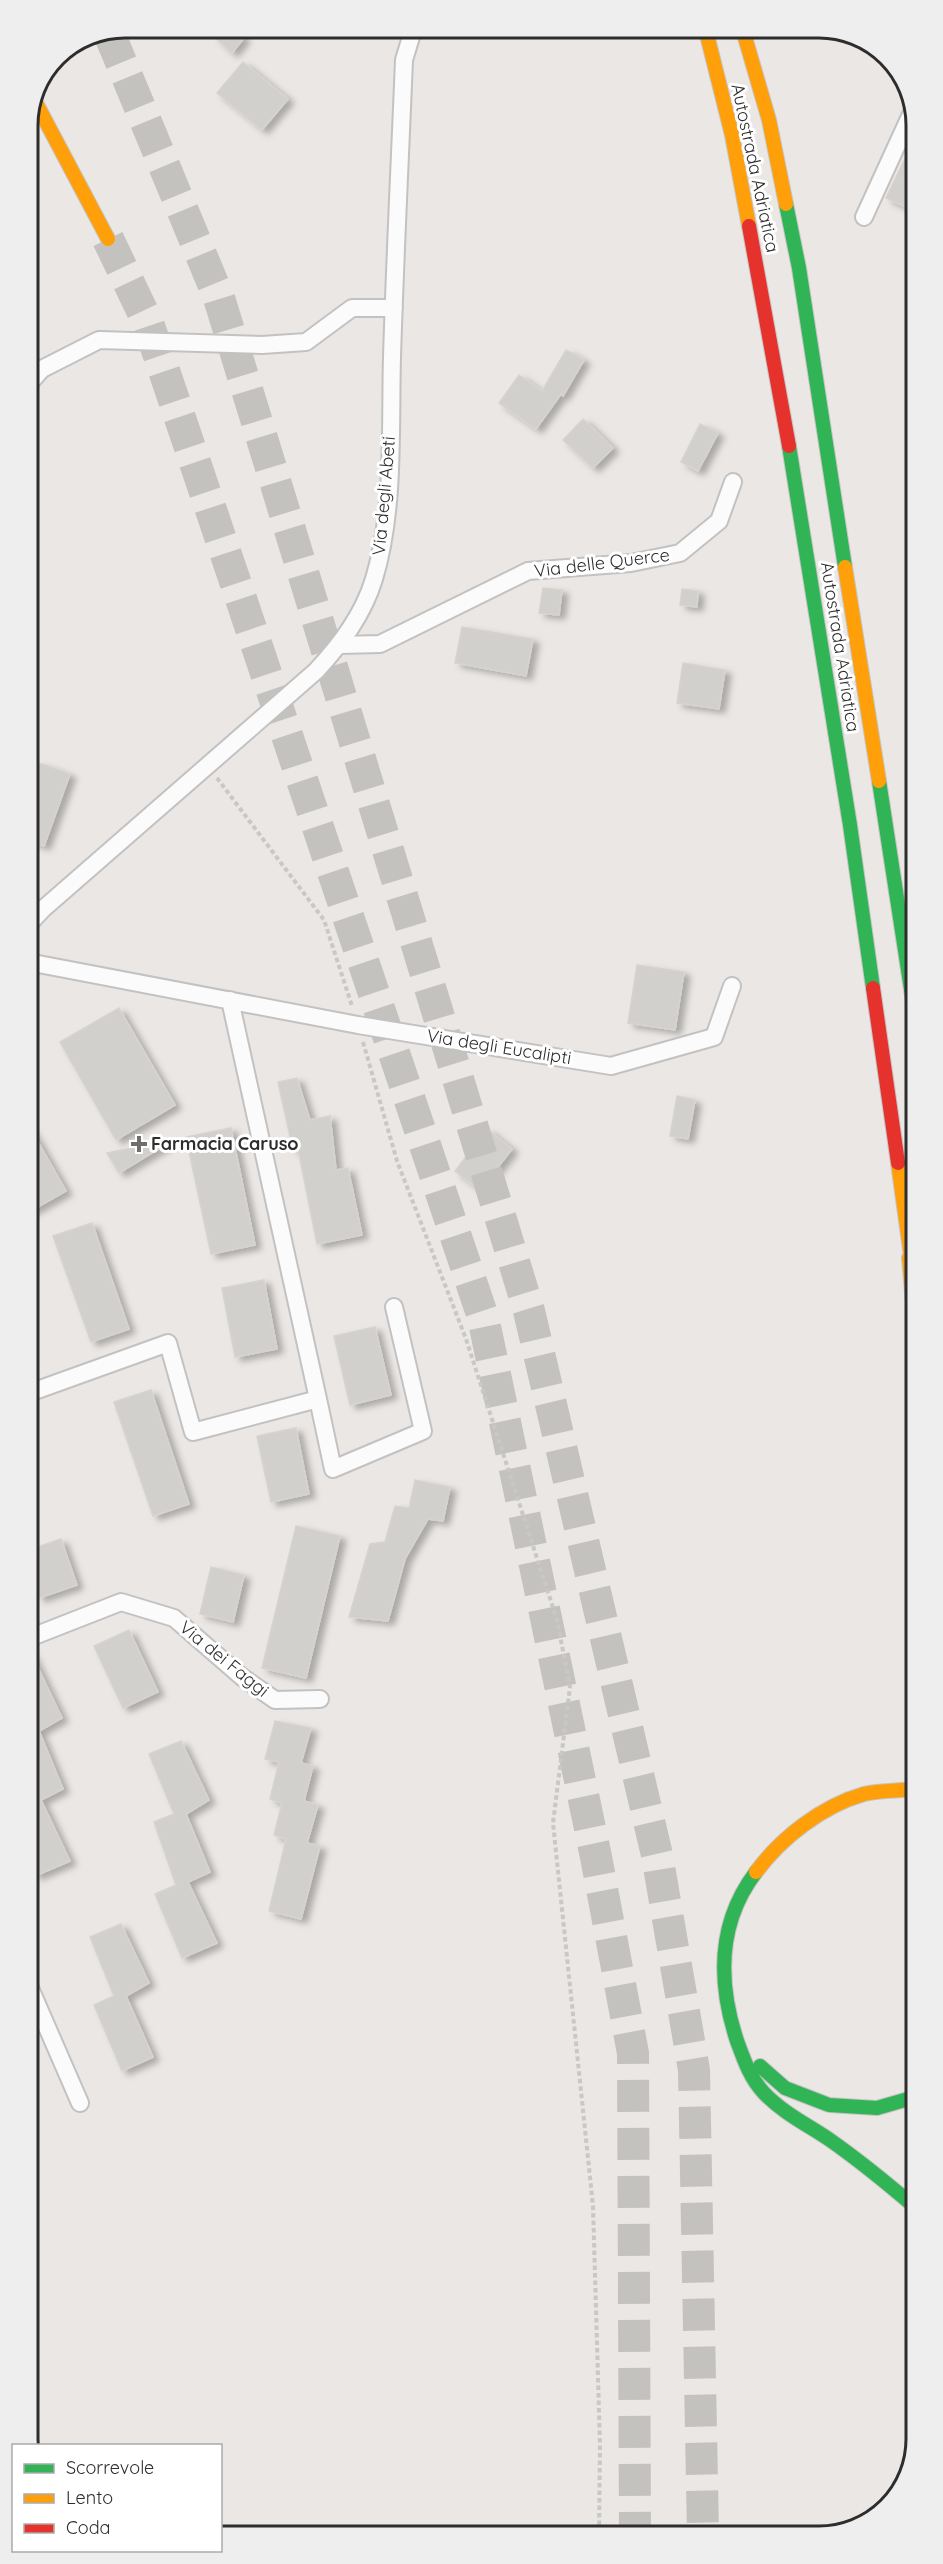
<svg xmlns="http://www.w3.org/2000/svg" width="943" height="2564" viewBox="0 0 943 2564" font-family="Quicksand,sans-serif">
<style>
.building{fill:#d2d0cd;stroke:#d6d3d0;stroke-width:1.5;filter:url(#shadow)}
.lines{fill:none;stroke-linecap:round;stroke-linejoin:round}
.highway-tunnel{stroke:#c4c2bf;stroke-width:32;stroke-dasharray:32 16;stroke-linecap:butt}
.street-casing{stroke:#c3c2c2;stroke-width:20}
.fast-casing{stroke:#c6c4c3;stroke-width:16}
.slow-casing{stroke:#c6c4c3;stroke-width:16}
.jam-casing{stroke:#c6c4c3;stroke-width:16}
.path{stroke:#c8c8c8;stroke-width:4;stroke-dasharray:4.5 3;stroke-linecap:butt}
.street{stroke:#fcfbfb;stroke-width:16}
.fast{stroke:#30b455;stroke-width:14}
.slow{stroke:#ff9f0a;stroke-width:14}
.jam{stroke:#e5322d;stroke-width:14}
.poi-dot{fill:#6f6e6d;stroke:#fff;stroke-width:2}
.labels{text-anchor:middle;stroke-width:6;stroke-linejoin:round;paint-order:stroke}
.street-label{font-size:18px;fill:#2d2d2d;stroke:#fff}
.poi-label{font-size:18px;font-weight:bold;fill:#2d2d2d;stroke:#fff;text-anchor:start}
.rim{fill:none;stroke:#2d2d2d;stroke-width:3}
</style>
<defs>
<filter id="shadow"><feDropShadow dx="6" dy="4" stdDeviation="3" flood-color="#0004"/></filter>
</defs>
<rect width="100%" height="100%" fill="#eae7e4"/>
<path class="building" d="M222,27H232L244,38L232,53L214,36Z
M243,62L288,99L262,130L217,93Z
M913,142V210L886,198Z
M566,350L584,360L563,396L561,394L536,429L499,403L519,375L542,391Z
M583,419L613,448L593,468L563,440Z
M700,424L718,433L698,471L681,462Z
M543,588L562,590L559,615L539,613Z
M682,589L698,591L697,607L680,605Z
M462,627L533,639L526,676L455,663Z
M683,663L725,670L719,709L677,703Z
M39,763L70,774L44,846L28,840V794Z
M637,965L684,972L675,1030L628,1023Z
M119,1008L175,1105L116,1140L60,1042Z
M297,1078L310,1120L330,1116L336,1170L348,1168L362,1235L317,1244L298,1149L293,1150L278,1082Z
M677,1096L695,1100L688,1139L670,1136Z
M29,1126L66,1191L29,1212Z
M231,1128L255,1245L211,1254L186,1137Z
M487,1129L512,1149L480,1190L455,1171Z
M169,1140L170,1142L119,1173L107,1153Z
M92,1223L129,1329L91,1342L53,1236Z
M264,1280L277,1349L235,1357L222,1288Z
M375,1327L391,1395L350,1405L334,1336Z
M151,1390L189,1504L153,1516L114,1402Z
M296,1428L309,1494L271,1502L257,1436Z
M415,1480L450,1487L443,1521L428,1519L405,1559L388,1621L349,1617L370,1544L385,1542L395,1506L409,1508Z
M296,1526L340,1536L306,1678L262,1668Z
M61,1539L77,1585L39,1598L29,1568V1550Z
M211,1567L244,1575L233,1622L200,1614Z
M129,1630L158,1692L123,1708L94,1646Z
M29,1649L62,1718L39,1731L63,1789L41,1800L70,1861L35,1876L30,1862Z
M275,1721L311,1728L301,1763L313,1766L304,1801L318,1805L307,1843L320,1846L301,1919L269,1911L286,1839L274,1835L282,1803L270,1799L279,1762L265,1759Z
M181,1741L209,1800L186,1814L210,1872L188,1882L217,1943L182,1958L155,1894L176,1885L154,1822L174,1814L149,1754Z
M121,1924L149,1983L126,1996L153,2057L122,2071L94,2005L114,1996L90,1937Z"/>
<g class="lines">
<path class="highway-tunnel" d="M109,33L219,298L529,1311L657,1855L694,2070L703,2534
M108,239L148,323L483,1317L596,1857L633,2053L635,2535"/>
<g class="street-casing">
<path id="street" d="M864,217L913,110
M28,385L42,369L99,340L262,345L306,342L352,308H394
M340,645L380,644L528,571L631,563L680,553L719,521L733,482
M28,925L43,909L316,671C341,644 363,615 374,579C395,510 390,428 392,357C395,258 400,159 404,60L414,27
M28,962L358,1025L611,1066L714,1037L732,986
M29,1393L168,1343L193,1432L318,1399L230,1000
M318,1399L333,1469L423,1431L394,1307
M29,1638L121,1602L174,1618L242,1677L275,1700L320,1699
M30,1988L80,2103"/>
</g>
<g class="fast-casing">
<path id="fast" d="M786,204L799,268L845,567
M789,446L850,825L873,988
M879,781L914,1009
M756,1872C717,1923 718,1983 737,2041C744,2060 750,2078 764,2093C783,2113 808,2125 830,2140C860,2161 888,2184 916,2208
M760,2066L785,2088L829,2105L877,2108L915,2097"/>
</g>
<g class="slow-casing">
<path id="slow" d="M705,27L732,135L749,226
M742,27L769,120L786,204
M35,101L108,239
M845,567L879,781
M898,1163L914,1278
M909,1258L914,1314
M756,1872C781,1838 822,1806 864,1794C880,1790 898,1791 915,1789"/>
</g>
<g class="jam-casing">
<path id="jam" d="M749,226L789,446
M873,988L898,1163"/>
</g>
<path class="path" d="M217,778L324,920L352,1006
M363,1042L397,1161L466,1339L557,1620L570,1687L553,1823L593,2206L600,2446L599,2535"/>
<use href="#street" class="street"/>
<use href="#fast" class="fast"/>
<use href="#slow" class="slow"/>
<use href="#jam" class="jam"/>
</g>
<path class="poi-dot" d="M136 1135h6v6h6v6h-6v6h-6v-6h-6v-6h6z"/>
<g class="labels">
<g class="street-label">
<text transform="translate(755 168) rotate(78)" y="6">Autostrada Adriatica</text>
<text transform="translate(384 496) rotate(-85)" y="6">Via degli Abeti</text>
<text transform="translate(602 563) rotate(-7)" y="6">Via delle Querce</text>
<text transform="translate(840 647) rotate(81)" y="6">Autostrada Adriatica</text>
<text transform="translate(499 1047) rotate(9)" y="6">Via degli Eucalipti</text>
<text transform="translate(224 1659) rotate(39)" y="6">Via dei Faggi</text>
</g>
<g class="poi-label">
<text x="151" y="1150">Farmacia Caruso</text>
</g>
</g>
<path d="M0 0H943V2564H0ZM125 38H819A87 87 0 0 1 906 125V2439A87 87 0 0 1 819 2526H125A87 87 0 0 1 38 2439V125A87 87 0 0 1 125 38Z" fill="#eee" fill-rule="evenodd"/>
<path class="rim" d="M125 38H819A87 87 0 0 1 906 125V2439A87 87 0 0 1 819 2526H125A87 87 0 0 1 38 2439V125A87 87 0 0 1 125 38Z"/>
<rect x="12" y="2444" width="210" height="108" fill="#ffffff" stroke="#ababab" stroke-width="1.5"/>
<rect x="24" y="2464" width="30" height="9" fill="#30b455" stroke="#ababab" stroke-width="1.5"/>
<text x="66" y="2474" font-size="18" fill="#2d2d2d">Scorrevole</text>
<rect x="24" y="2494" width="30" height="9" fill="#ff9f0a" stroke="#ababab" stroke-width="1.5"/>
<text x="66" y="2504" font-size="18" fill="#2d2d2d">Lento</text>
<rect x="24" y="2524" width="30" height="9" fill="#e5322d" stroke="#ababab" stroke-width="1.5"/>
<text x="66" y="2534" font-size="18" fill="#2d2d2d">Coda</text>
</svg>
